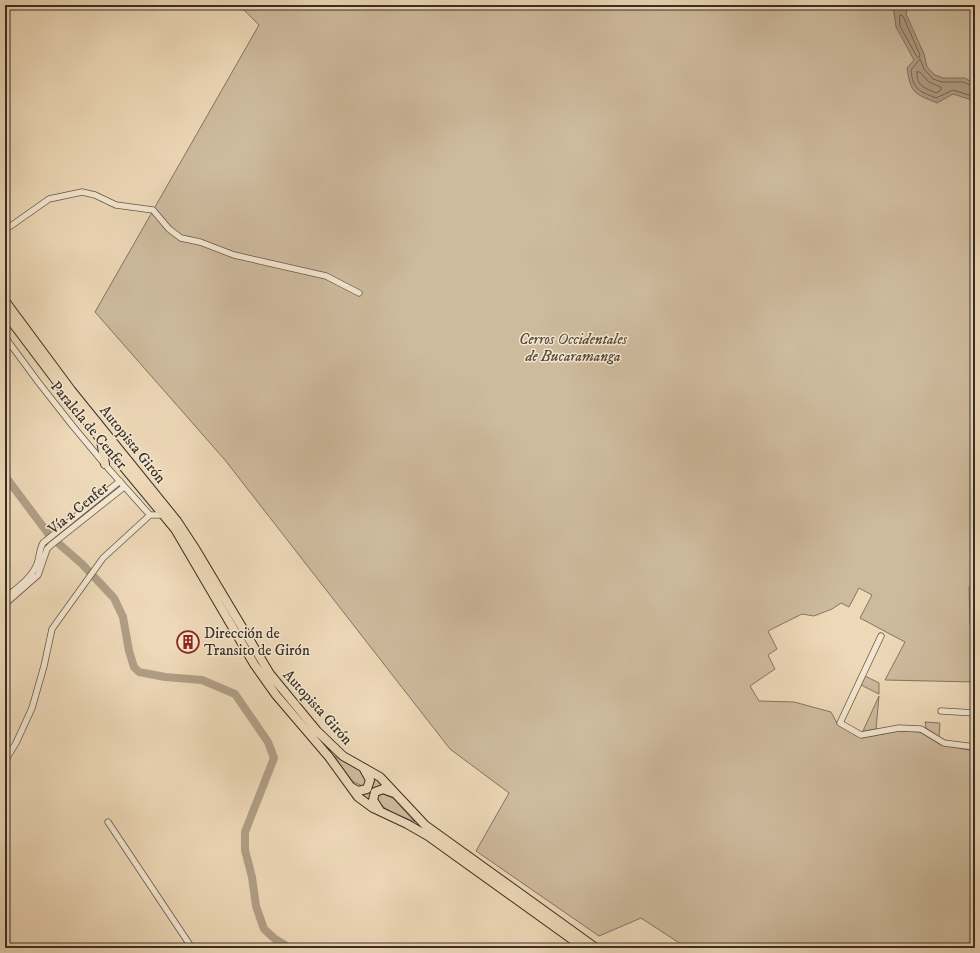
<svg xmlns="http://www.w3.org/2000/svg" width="980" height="953" viewBox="0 0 980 953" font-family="'IM FELL DW Pica',serif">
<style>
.green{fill:#cebb9e;stroke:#847461}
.water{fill:#b09e85;stroke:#80715e}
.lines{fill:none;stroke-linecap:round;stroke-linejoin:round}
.shore{stroke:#746654;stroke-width:1}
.river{stroke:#b09e85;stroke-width:8}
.minor-casing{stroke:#665849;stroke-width:7}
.highway-casing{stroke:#392e24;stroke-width:10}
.minor{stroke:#f3e6d0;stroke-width:5.5}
.highway{stroke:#edd8b7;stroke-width:8}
.labels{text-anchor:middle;stroke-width:3;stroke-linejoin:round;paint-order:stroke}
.park-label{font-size:15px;font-style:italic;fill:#574a3c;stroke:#f3e6d0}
.street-label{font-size:15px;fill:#392e24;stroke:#f3e6d0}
.poi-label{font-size:15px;fill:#392e24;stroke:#f3e6d0;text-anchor:start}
</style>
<rect width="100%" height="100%" fill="#edd8b7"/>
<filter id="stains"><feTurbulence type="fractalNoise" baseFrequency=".005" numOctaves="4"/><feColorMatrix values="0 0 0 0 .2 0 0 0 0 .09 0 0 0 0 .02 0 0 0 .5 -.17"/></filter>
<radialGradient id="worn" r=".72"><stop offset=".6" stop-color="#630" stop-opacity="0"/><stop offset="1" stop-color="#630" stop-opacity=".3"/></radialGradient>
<path class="green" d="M239,5H975V579L969,587L970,624H975V682L885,680L905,642L860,618L872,595L859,588L849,607L841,603L832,609L814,616L802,614L768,631L777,649L768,655L775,669L750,686L759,701L794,702L831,712L838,725L862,738L899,731L920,732L941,745L975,751V948H687L641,918L599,936L476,851L509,793L450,749L225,460L95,312L259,25Z
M865,676L879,683V694L861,685Z
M879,696L876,729L863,731Z
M925,722L940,723L939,737L926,728Z
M334,756L365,773L367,782L362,786L352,781Z
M370,774L388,788L375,787L373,790L372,805L359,794L371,790L374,782Z
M383,794L393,798L415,822C402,816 380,811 377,796Z"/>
<path class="water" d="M893,5H908L906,14L924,54L927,67L935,75L943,78H965L975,84V101L953,94L937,103C914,93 911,94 907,68L914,60L896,27Z"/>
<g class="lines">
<path class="shore" d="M900,15L903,16L920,55L919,58L917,57L900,26Z
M917,72H920L929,82L941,87V90L936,93C925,88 916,86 917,72Z
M975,87L963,82H942L933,79L924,69L920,59L911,70C913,90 919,91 936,98L953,90L975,97"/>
<path class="river" d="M5,476L50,536L82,564L114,598L123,617L129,651L134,667L139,672L165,677L202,680L235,694L268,742L274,758L245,832V850L252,877L256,906L264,929L275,939L290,948"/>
<g class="minor-casing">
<path id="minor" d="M5,230L49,199L82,192L95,195L116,205L153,210L169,229L181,238L200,242L234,255L326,276L359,293
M5,337C50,400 98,459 150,515H163
M5,598C17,588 31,579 37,564C40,556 39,550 43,543L120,481
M5,604L38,575L47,549L51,545L124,487
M881,636L840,723L861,735L899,728L921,729L944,743L975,747
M941,711L975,713
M5,761L16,743L32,708L44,666L52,629L103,558L150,515
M108,822L192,948"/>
</g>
<g class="highway-casing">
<path id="highway" d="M5,301L71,390L177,521L196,550L270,674L317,731L343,756L380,777L425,825L596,948
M5,313L101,440L175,529L254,664L276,695L329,757L358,797L373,808L407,824L428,836L584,948
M101,441L105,464
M351,787L358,791L367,789L370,780L364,769
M380,811L373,800L375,792L383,789L394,793"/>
</g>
<use href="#minor" class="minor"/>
<use href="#highway" class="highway"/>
</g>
<defs>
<g id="building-ring" transform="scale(1.15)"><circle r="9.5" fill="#f3e6d0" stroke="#8f2418" stroke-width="1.5"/><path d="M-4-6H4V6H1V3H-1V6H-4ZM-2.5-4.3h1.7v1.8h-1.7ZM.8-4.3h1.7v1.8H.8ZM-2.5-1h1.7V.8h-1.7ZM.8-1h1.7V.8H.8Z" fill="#8f2418"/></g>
</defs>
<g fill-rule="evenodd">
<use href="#building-ring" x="188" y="642"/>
</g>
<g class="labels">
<g class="park-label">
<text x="573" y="344">Cerros Occidentales<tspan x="573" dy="17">de Bucaramanga</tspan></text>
</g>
<g class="street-label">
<text transform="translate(89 425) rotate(50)" y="5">Paralela de Cenfer</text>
<text transform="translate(133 444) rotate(51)" y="5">Autopista Girón</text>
<text transform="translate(78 508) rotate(-39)" y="5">Vía a Cenfer</text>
<text transform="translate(318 707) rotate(48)" y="5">Autopista Girón</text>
</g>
<g class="poi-label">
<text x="204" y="638">Dirección de<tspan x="204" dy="17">Transito de Girón</tspan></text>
</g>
</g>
<rect width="980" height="953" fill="none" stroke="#edd8b7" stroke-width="20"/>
<rect x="6" y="6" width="968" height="941" fill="none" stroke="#392e24" stroke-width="2"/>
<rect x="10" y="10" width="960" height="933" fill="none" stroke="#392e24"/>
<rect width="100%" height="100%" filter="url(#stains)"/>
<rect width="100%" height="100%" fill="url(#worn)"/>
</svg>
